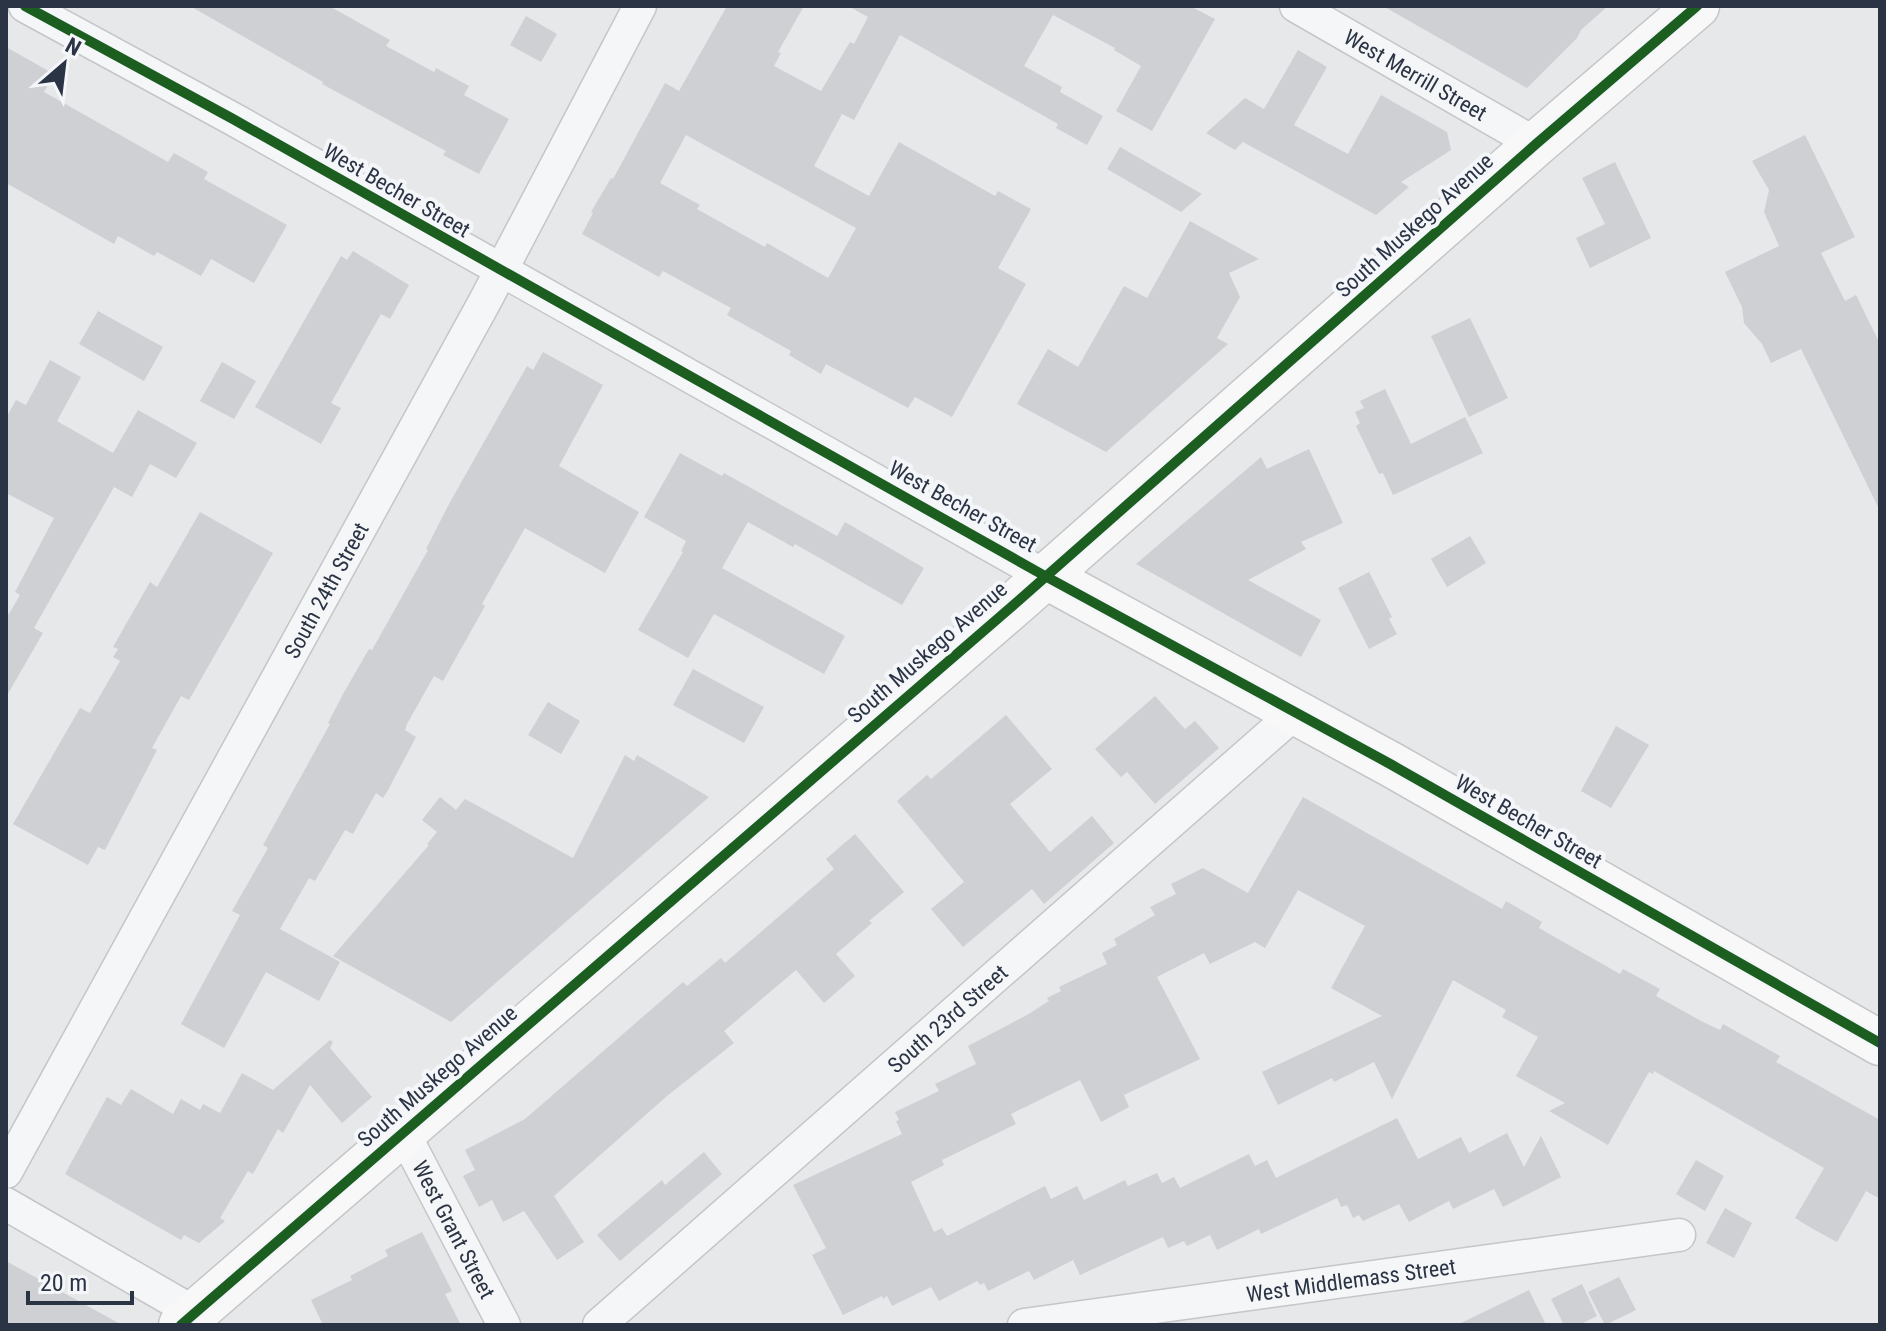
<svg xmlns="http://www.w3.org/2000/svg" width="1886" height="1331" viewBox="0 0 1886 1331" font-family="'Roboto Condensed',sans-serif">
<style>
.building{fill:#ced0d3;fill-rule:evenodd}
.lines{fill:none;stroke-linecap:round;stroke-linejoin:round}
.street-casing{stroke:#c4c6c8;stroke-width:35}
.secondary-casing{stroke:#c4c6c8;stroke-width:47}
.street{stroke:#f5f6f7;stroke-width:32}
.secondary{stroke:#f8f8f8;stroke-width:44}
.cycleway-casing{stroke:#f4f6f9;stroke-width:15}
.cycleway{stroke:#1b5e20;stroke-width:10}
.labels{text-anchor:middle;stroke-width:8;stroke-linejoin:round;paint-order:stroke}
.street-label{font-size:22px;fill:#2b3445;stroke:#f4f6f9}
</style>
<rect width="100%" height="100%" fill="#e6e8ea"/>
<path class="building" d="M190,6H329L390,40L386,46L434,72L436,68L469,86L464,95L509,119L479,174L443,155L446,151L322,84L323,82Z
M727,6H804L778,52L781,53L774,66L821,91L850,42L854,44L868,17L848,6H1190L1215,19L1152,131L1116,111L1141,66L1114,50L1115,48L1053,15L1024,66L1062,87L1060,92L1103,116L1087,145L1056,128L1058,124L900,35L854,120L842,114L814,166L869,196L899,142L995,196L998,191L1031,209L998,268L1026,284L952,417L915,397L908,408L826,364L821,374L789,355L791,351L727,315L731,308L663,271L659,277L582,234L593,213L591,212L611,178L613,179L665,83L679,91ZM686,135L856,228L828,278L767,243L765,247L697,209L700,205L660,183Z
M1383,6H1608L1581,30L1577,38L1527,88Z
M526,16L557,34L541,62L510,45Z
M6,47L54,74L44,92L168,162L174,153L208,172L204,179L287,225L254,283L211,259L201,276L157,252L154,256L118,236L114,244L6,183Z
M1298,50L1327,67L1294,125L1348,154L1381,95L1447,132L1451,150L1401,182L1409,187L1376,215L1243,142L1235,150L1206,133L1245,98L1264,109Z
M1805,135L1855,237L1821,253L1845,301L1856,295L1880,344V511L1801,349L1771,363L1762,344L1744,323L1742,307L1725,272L1779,246L1764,212L1769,190L1752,161Z
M1120,147L1202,194L1181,212L1107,169Z
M1615,162L1651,238L1590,268L1576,238L1605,224L1582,178Z
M1190,221L1259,259L1229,273L1240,297L1217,338L1228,344L1106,452L1017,404L1048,349L1078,367L1124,286L1147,298Z
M353,251L409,285L390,319L381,314L331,403L341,408L321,444L255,407L341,256L347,260Z
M98,311L163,347L144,381L79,344Z
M1470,318L1508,398L1469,417L1431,336Z
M543,352L603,385L559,466L639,512L605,573L525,528L482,604L485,606L443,681L434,676L407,724L405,730L416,737L387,792L383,798L376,793L353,834L345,830L315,881L309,878L280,929L340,962L319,1001L266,972L224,1048L181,1024L240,915L232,911L268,848L263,845L330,724L328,723L343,694L369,649L372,650L428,550L426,549L449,504L527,366L533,370Z
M50,360L81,377L57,421L113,453L138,410L197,443L176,478L150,464L132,497L114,487L34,628L43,633L6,697V612L9,614L20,595L15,592L54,518L6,493V418L16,400L26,405Z
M222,362L256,381L234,419L200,401Z
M1385,389L1411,444L1465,417L1483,453L1393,495L1383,473L1379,474L1356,426L1360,423L1355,412L1364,408L1360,401Z
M1309,449L1343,523L1301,542L1306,549L1248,580L1321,620L1301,657L1136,564L1261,457L1267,469Z
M680,453L722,476L724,473L837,536L845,522L924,568L902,605L795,544L793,547L748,522L722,568L845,636L824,674L714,614L688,658L638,630L683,552L681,551L686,541L644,517Z
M200,512L273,553L189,700L181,696L152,748L157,750L105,850L98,847L88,865L13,824L80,708L90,713L120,661L113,657L118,649L113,647L150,582L157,587Z
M1470,536L1486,563L1447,587L1431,559Z
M1369,572L1392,617L1389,619L1397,634L1369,649L1338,588Z
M693,669L764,707L744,743L673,705Z
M1155,696L1185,729L1195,721L1219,748L1155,804L1127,772L1121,777L1095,749Z
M548,702L580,721L561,754L528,735Z
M1006,715L1052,769L1010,804L1050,852L1092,816L1114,843L1044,904L1032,889L963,947L931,909L964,882L897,801L927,775L931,779Z
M1616,726L1649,745L1611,808L1581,791Z
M625,755L634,761L637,755L709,797L451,1022L333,956L429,845L427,844L437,832L422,820L440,797L456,810L465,799L573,858Z
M1303,797L1502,909L1506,901L1542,922L1539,928L1620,974L1623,969L1660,989L1656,996L1703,1022L1720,1030L1723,1024L1780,1056L1776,1062L1880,1120V1199L1866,1191L1837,1242L1813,1229L1795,1218L1824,1168L1654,1071L1653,1074L1649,1072L1608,1145L1549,1111L1565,1103L1516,1076L1538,1037L1502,1017L1506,1010L1453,980L1392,1099L1374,1062L1334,1082L1332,1078L1278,1105L1262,1072L1382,1016L1331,988L1365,926L1298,890L1265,948L1255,942L1210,964L1204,953L1157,977L1200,1059L1124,1095L1129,1107L1101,1122L1080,1080L1011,1114L1016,1124L942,1160L944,1165L911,1182L934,1232L942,1228L947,1236L1045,1186L1051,1199L1077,1186L1084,1200L1125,1180L1128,1186L1157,1173L1162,1183L1174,1177L1180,1188L1249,1154L1255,1166L1267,1160L1276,1178L1397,1118L1418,1159L1461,1137L1469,1153L1507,1133L1524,1167L1541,1136L1561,1177L1503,1207L1494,1189L1453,1209L1449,1201L1409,1222L1399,1204L1363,1221L1359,1215L1353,1218L1347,1205L1341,1207L1337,1198L1261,1234L1259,1229L1217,1250L1210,1235L1187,1246L1184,1241L1168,1248L1163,1237L1080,1275L1073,1260L1034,1280L1029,1271L988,1291L984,1283L980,1285L977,1281L939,1301L931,1287L892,1306L887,1296L883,1299L882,1296L843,1315L812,1255L826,1248L793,1185L902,1134L896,1121L899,1120L895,1112L939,1091L935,1084L976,1064L968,1046L1027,1015L1049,1001L1047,998L1061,991L1059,987L1107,964L1102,953L1117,945L1114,939L1155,915L1150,907L1176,894L1171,884L1203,868L1248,893Z
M855,834L904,892L869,921L872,923L836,954L855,976L824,1003L796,970L724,1031L734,1043L667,1096L554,1196L584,1242L557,1260L524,1211L503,1222L492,1200L479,1207L463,1176L475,1170L465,1150L525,1119L683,982L687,986L721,958L725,963L834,869L826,859Z
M330,1040L333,1042L330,1048L372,1097L342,1123L310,1085L283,1133L278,1129L253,1174L248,1171L220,1218L225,1221L199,1243L184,1235L181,1240L65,1174L107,1097L121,1105L131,1089L173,1114L181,1099L200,1110L203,1104L220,1113L242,1073L273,1090Z
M704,1152L722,1174L620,1261L597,1235L662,1180L665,1185Z
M1696,1160L1724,1176L1705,1211L1676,1194Z
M1725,1208L1752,1223L1734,1258L1706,1243Z
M422,1232L452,1291L445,1294L461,1325H323L311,1300L352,1280L350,1276L388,1256L385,1250Z
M6,1261L122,1325H6Z
M1619,1277L1636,1310L1605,1325L1588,1292Z
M1582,1284L1597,1316L1579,1325H1564L1551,1299Z
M1529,1290L1546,1325H1457Z"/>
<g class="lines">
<g class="street-casing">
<g id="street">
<path d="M25,6L233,119L1045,576"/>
<path id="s1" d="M1296,6L1536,144"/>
<path id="s2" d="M403,1132L504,1325"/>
<path id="s3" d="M6,1172L484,303L640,6"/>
<path d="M6,1204L195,1313"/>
<path id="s4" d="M599,1325L1295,713"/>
<path id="s5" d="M1024,1325L1679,1235"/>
</g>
</g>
<g class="secondary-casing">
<path id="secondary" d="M1045,576L1392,765L1880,1043
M181,1325L1017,602L1536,144L1697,6"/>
</g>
<use href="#street" class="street"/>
<use href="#secondary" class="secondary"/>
<g class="cycleway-casing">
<path id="cycleway" d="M25,6L233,119L1045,576L1392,765L1880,1043
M181,1325L1017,602L1536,144L1697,6"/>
</g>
<use href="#cycleway" class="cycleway"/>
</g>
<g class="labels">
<g class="street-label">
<text dy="8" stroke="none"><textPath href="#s1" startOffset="138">West Merrill Street</textPath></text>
<text transform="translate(397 190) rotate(30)" y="8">West Becher Street</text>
<text transform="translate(1414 225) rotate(-42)" y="8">South Muskego Avenue</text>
<text transform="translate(963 506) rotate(29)" y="8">West Becher Street</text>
<text dy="8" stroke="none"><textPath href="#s3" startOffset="664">South 24th Street</textPath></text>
<text transform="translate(927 652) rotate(-41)" y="8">South Muskego Avenue</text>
<text transform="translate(1529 821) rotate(30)" y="8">West Becher Street</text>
<text dy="8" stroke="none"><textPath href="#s4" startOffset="464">South 23rd Street</textPath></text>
<text transform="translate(437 1076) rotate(-41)" y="8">South Muskego Avenue</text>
<text dy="8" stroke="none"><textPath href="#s2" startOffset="110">West Grant Street</textPath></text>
<text dy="8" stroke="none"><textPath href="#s5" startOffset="330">West Middlemass Street</textPath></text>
</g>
</g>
<rect width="1886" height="1331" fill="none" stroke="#2b3445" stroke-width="16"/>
<g transform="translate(64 64) rotate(28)" stroke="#f4f6f9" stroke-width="6" paint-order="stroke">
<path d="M0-6L14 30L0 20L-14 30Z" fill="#2b3445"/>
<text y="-12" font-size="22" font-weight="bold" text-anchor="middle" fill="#2b3445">N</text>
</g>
<path d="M28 1291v12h104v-12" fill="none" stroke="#2b3445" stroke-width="4"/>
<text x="40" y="1291" font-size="24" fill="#2b3445" stroke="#f4f6f9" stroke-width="6" paint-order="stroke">20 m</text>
</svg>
